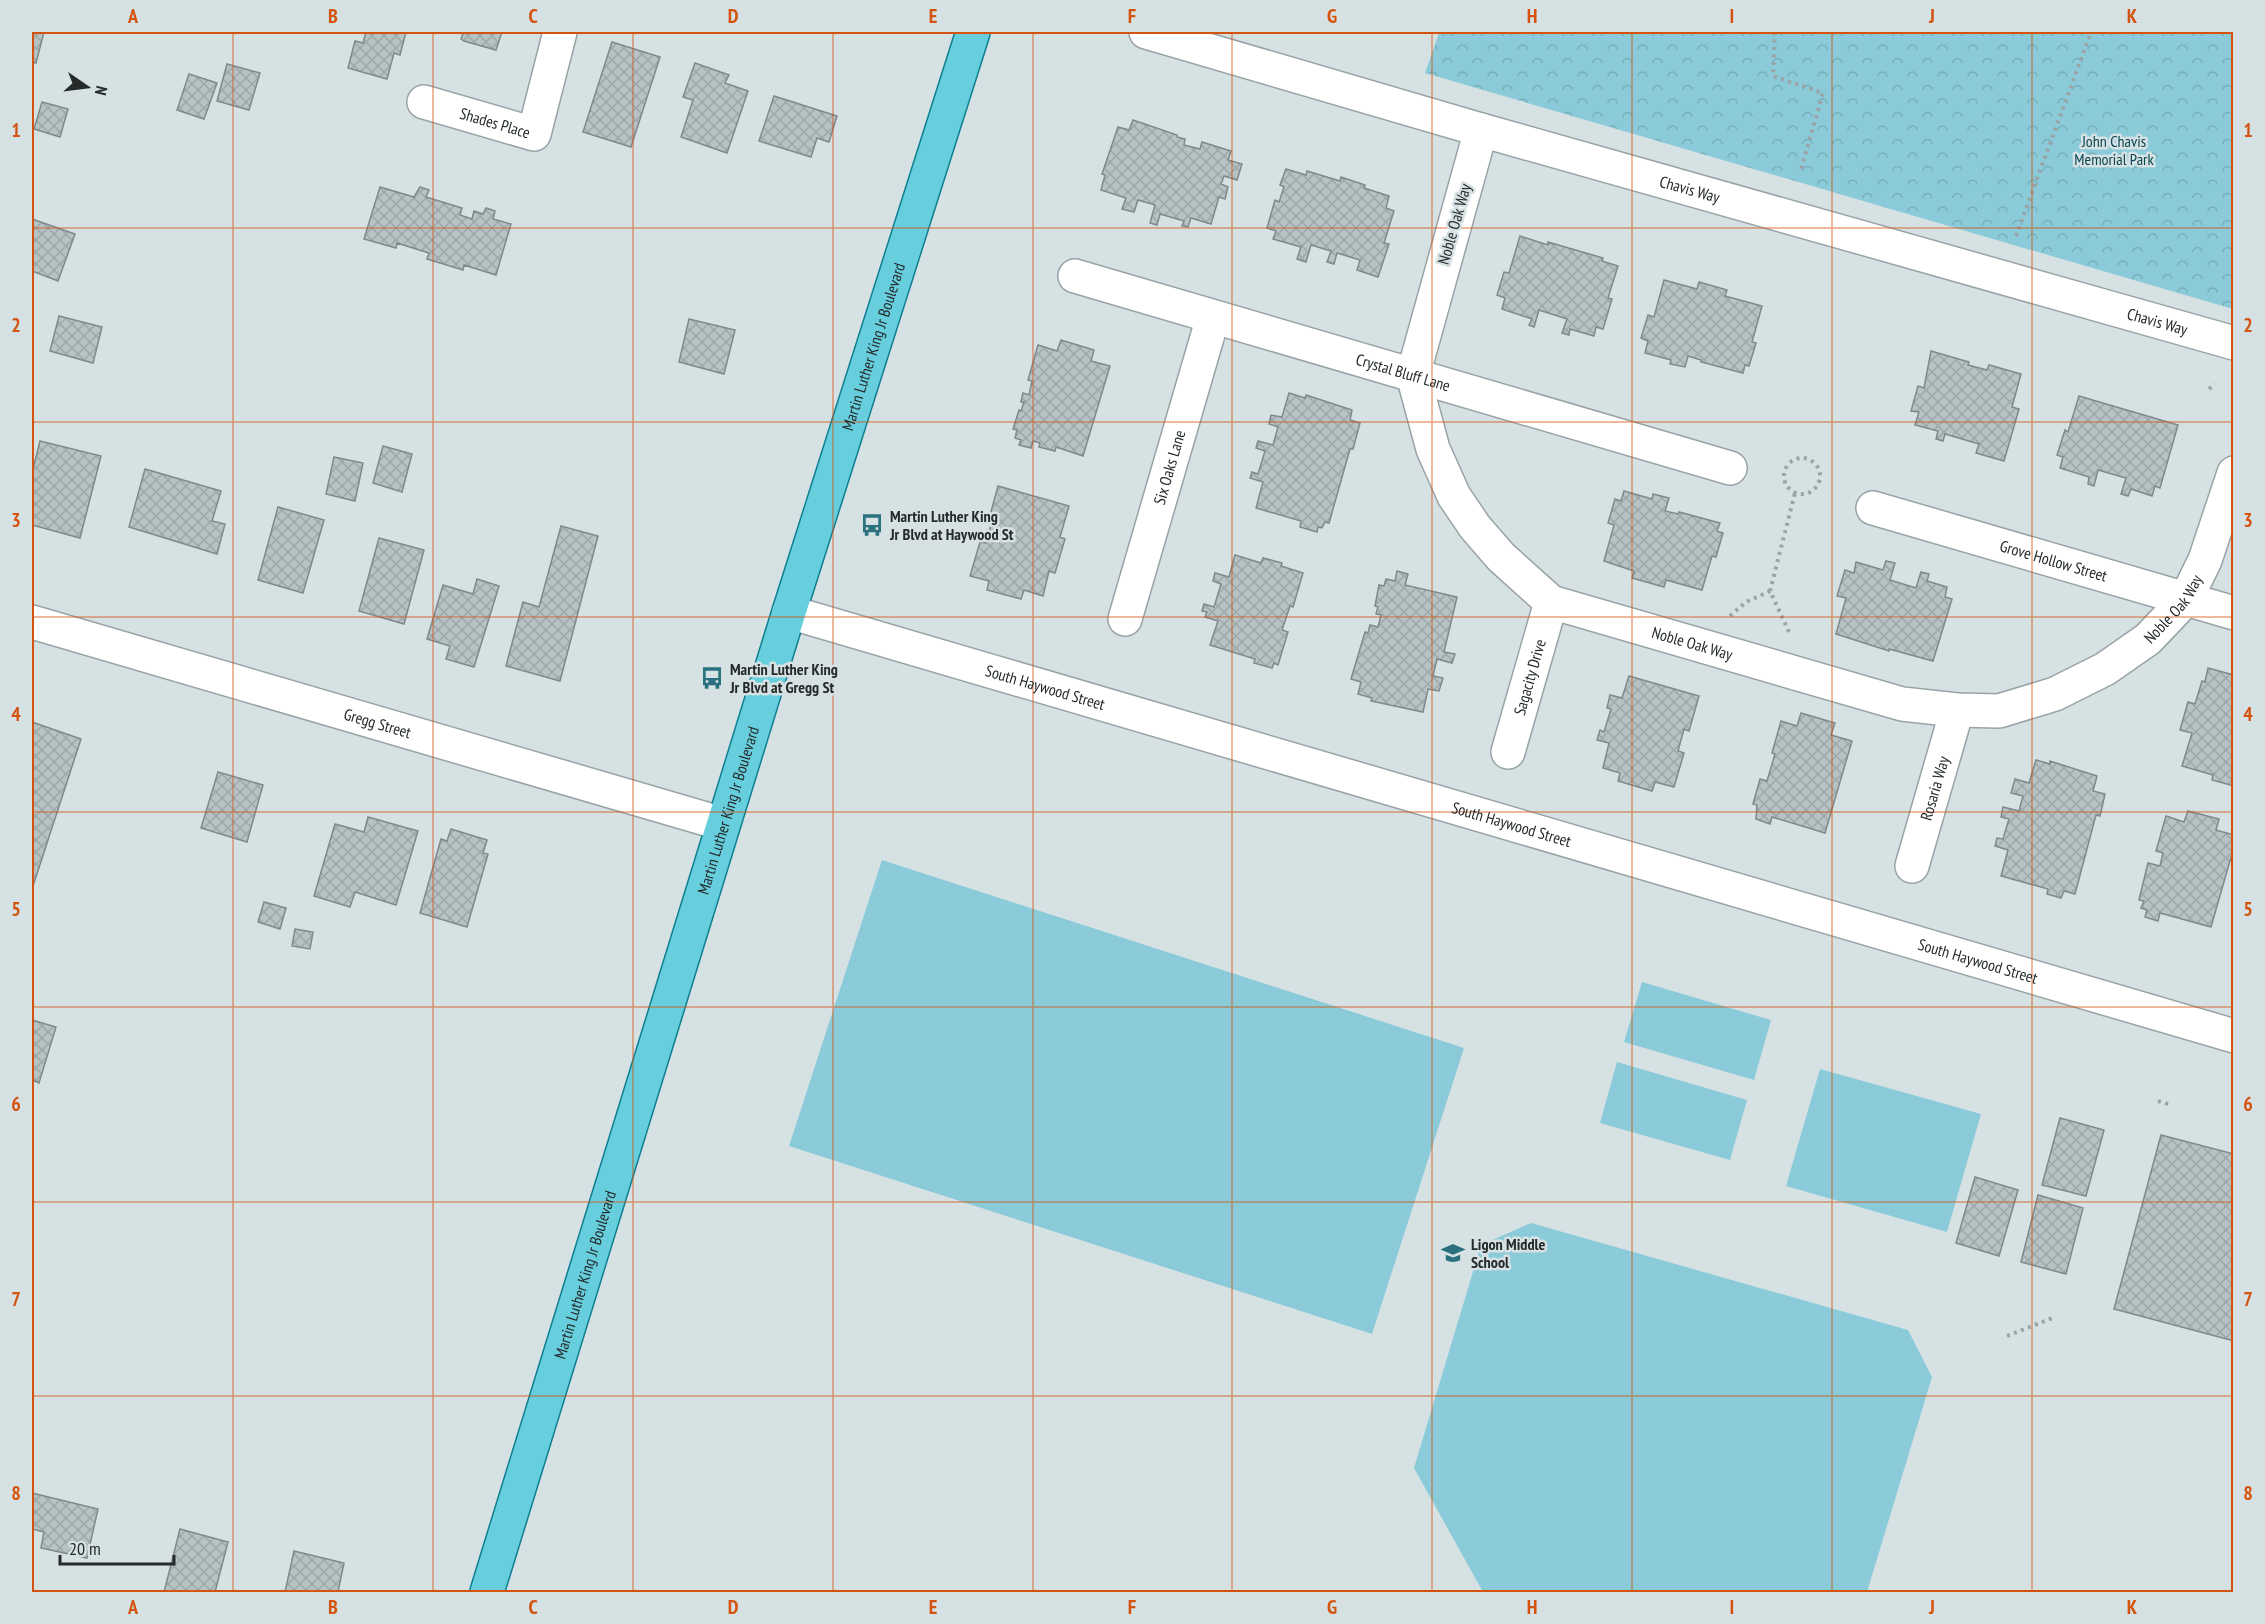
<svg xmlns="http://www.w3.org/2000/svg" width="2265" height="1624" viewBox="0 0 2265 1624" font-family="'PT Sans Narrow',sans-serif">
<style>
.forest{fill:url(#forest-crowns)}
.pitch{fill:#8bcbd9}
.building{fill:url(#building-cross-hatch);stroke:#7f898c;stroke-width:1.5}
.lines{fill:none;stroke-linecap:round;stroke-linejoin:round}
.street-casing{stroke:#99a3a6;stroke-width:36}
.primary-casing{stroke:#0e7f90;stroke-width:36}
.path{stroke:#9aa3a5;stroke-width:4;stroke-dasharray:3 4.5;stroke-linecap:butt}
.street{stroke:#fff;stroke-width:33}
.primary{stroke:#67cedd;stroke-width:33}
.grid{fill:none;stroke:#d4540f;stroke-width:1.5;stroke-opacity:0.55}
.labels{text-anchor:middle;stroke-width:5;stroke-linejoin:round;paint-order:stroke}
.street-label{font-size:16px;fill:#252a2b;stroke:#d6e1e4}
.park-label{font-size:16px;fill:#0b4550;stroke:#d6e1e4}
.poi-label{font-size:16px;font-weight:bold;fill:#252a2b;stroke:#d6e1e4;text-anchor:start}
.neatline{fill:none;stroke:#d4540f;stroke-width:2}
.grid-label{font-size:20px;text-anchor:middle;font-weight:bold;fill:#d4540f}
</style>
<defs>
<pattern id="forest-crowns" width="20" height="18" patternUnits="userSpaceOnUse" patternTransform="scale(1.5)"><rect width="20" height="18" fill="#8bcbd9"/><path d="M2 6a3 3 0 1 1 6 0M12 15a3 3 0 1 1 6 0" fill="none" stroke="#78aeba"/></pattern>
<pattern id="building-cross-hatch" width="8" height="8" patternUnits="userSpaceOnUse" patternTransform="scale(1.5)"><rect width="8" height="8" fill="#b7c2c5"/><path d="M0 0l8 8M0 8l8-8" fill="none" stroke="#9da7a9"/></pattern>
</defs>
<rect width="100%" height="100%" fill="#d6e1e4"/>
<path class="forest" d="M1434,32H2233V309L1425,73L1439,33Z"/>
<path class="pitch" d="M882,860L1464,1048L1372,1334L789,1146Z
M1642,982L1771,1020L1754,1080L1624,1042Z
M1617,1062L1747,1100L1730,1160L1600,1123Z
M1820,1069L1981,1114L1947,1232L1786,1186Z
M1531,1223L1908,1330L1932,1377L1867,1592H1483L1414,1468L1481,1245Z"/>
<path class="building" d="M32,32H44L36,63L32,62Z
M366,32H406L400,55L394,53L387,79L348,68L355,41L363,43Z
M457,32H502L496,50L464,41L461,39L463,34Z
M612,42L660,57L631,147L583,132Z
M695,63L729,75L725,83L748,91L727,153L681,137L693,100L683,97Z
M227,64L260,73L249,110L217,101Z
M189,74L217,83L204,119L177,110Z
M774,96L837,116L829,142L817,138L811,157L759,141Z
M42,102L68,109L60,137L34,129Z
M1133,120L1177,135V137L1185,139L1184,145L1200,149L1202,142L1231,151L1228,160L1242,164L1237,180L1224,176L1221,184L1228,187L1225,199L1219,197L1211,224L1191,218L1188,227L1182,226L1184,221L1160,214L1157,225L1150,223L1155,205L1138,200L1134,212L1122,209L1126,198L1101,190L1105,175L1102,174L1118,127L1129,130Z
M1286,169L1306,175L1307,171L1340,181L1341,177L1365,185L1364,188L1389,196L1386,208L1394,211L1384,243L1389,244L1378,277L1357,270L1360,260L1337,253L1334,264L1327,262L1331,251L1311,245L1306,262L1297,259L1301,247L1273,239L1276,231L1267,228L1275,200L1279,202L1284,187L1280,185Z
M380,187L414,197L420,187L429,190L426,197L462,208L460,215L472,219L474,211L483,214L486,208L495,211L493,219L511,224L496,275L464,265L463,270L427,259L429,253L397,243L396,248L364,239Z
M32,219L75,234L58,281L32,271Z
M1520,236L1548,245V242L1603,258L1602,261L1618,266L1608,298L1612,299L1603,329L1596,327L1594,336L1570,329L1569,335L1562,333L1567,319L1539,310L1534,327L1529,325L1532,319L1502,309L1505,298L1497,295L1504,272L1509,273Z
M1664,280L1697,289L1699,282L1727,290L1725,296L1762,306L1752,342L1756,343L1749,366L1745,365L1743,373L1701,362V360L1688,356L1685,367L1670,364L1671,360L1645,353L1648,341L1641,338L1648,315L1654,317Z
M59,316L102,327L93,363L50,351Z
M689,319L735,330L724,374L679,362Z
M1061,340L1094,350L1091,361L1110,366L1083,456L1056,447L1055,451L1039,447L1040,443L1033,441L1031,448L1019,445L1021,440L1015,438L1017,430L1013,429L1019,410L1021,411L1024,402H1021L1023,393L1029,395L1032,381L1028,380L1038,345L1057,351Z
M1931,351L1969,362L1968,365L1987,370L1989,365L2021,374L2012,407L2019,409L2004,461L1976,453L1979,444L1945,434L1943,441L1936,439L1938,431L1915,425L1919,412L1911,411L1918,386L1924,388Z
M1289,393L1305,398L1306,395L1352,410L1350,420L1360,423L1353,449H1350L1329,523L1325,522L1322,528L1318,527L1317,532L1300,527L1301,521L1256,508L1263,482L1250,478L1252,472L1258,474L1265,451L1256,448L1258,441L1273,445L1278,427L1269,424L1271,415L1282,417Z
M2079,396L2178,425L2160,488L2155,486L2152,496L2131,489L2128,496L2121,494L2126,478L2098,470L2094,486L2088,484L2089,477L2060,468L2063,457L2057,455L2065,430L2068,432Z
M40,441L101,456L80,538L32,525V473Z
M383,446L412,454L402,492L373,483Z
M334,457L363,463L355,501L326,494Z
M145,469L221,491L212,521L225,524L217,554L129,527Z
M998,486L1069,506L1060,537L1065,539L1055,573L1049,571L1043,596L1024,590L1021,599L987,590L989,581L970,576L980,542L986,543L992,521L989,519Z
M1624,491L1652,499L1653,494L1669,498L1665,511L1678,514L1679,512L1720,523L1717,531L1723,533L1716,557L1712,556L1702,590L1666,580L1664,587L1632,578L1634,571L1604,561L1614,525L1608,523L1615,499L1621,501Z
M278,507L324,520L303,593L258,580Z
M561,526L598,536L560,681L506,666L523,602L539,607Z
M379,538L424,550L404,624L359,611Z
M1235,555L1261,563L1263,558L1282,563L1281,566L1303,573L1293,607L1290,606L1282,630L1288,632L1278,665L1274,663L1272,668L1254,663L1255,659L1210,645L1218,621L1205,617L1207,612L1202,611L1204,604L1214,607L1221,584L1213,581L1215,573L1229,577Z
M1886,561L1895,563L1890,580L1916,588L1921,572L1929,574L1927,581L1947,587L1945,597L1952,599L1933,661L1889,649V651L1836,634L1846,598L1837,596L1845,570L1854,573L1856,562L1883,570Z
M1397,571L1408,574L1405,585L1457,597L1444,652L1455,654L1452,663L1437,659L1433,676L1443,678L1439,691L1428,689L1423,712L1371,701L1372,698L1358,694L1361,682L1351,679L1365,632L1368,633L1370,625L1378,627L1381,615L1376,614L1378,607L1375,606L1379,585L1384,586L1386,579L1395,581Z
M477,579L499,586L474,667L446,659L450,646L427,639L443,585L473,594Z
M2208,668L2234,675V786L2212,780L2213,775L2182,766L2192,733L2180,730L2188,702L2195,704L2202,681L2205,682Z
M1629,676L1699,696L1689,731L1684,729L1678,751L1684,753L1674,787L1655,782L1652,791L1618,781L1620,773L1603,768L1609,743L1597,740L1600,730L1604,732L1611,709L1607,708L1610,695L1622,698Z
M1801,713L1835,723L1831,735L1852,741L1825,833L1772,817L1770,824L1756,819L1757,805L1753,804L1760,779L1767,781L1775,754L1772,753L1781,721L1797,726Z
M32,722L81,739L32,889Z
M2036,760L2050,764V761L2097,776L2093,791L2105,794L2100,816L2096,815L2075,894L2064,891L2061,898L2047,894L2048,889L2001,876L2008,850L1995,846L1997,838L2003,839L2009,819L2001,817L2003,807L2019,811L2023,796L2011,793L2015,779L2029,783Z
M218,772L263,785L247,842L201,828Z
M2188,811L2219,819L2216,830L2234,835V847L2211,927L2160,913L2158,921L2145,917L2147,910L2141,908L2144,901L2139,900L2148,863L2160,866L2163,853L2156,851L2166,816L2184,822Z
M368,817L418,831L396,905L355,892L350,907L314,896L335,824L364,832Z
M451,829L487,840L483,853L488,854L467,927L420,913L441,839L447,841Z
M264,902L286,908L280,929L258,922Z
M295,929L313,932L310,949L292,946Z
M32,1020L56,1027L39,1083L32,1080Z
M2060,1118L2104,1130L2086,1196L2042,1185Z
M2161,1135L2234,1154V1341L2114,1309Z
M1975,1177L2018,1190L1999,1256L1956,1243Z
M2038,1195L2083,1208L2066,1274L2021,1262Z
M32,1493L98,1509L87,1558L41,1548L44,1532L32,1529Z
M180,1529L228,1542L215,1592H164Z
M294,1551L344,1563L338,1592H285Z"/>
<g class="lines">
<g class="street-casing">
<g id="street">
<path id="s1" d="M1146,32L1481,130L2234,343"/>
<path id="s2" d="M424,102L534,134L560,32"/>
<path id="s3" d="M1481,130L1413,375L1433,449L1454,496L1475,527L1501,557L1551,602L1902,704L1957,710L1999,711L2055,694L2105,669L2148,639L2186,599L2205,560L2234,473"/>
<path id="s4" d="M1075,276L1730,468"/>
<path id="s5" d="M1873,508L2234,613"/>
<path id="s6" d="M789,612L2234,1036"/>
<path id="s7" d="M1125,619L1213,317"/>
<path id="s8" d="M32,622L723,824"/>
<path id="s9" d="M1508,752L1551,602"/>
<path id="s10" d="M1912,866L1957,710"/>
</g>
</g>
<g class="primary-casing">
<g id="primary">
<path id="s11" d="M487,1592L789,612L973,32"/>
</g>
</g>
<path class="path" d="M1775,32L1773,76L1823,93L1800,173
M2016,236L2091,32
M2209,389L2215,384
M1784 476a18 18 0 1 1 36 0a18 18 0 1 1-36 0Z
M1730,616L1746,602L1770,591
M1789,632L1770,591L1795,493
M2158,1101L2171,1105
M2007,1336L2055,1317"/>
<use href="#street" class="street"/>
<use href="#primary" class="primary"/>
</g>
<path class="grid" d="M233,32V1592M433,32V1592M633,32V1592M833,32V1592M1033,32V1592M1232,32V1592M1432,32V1592M1632,32V1592M1832,32V1592M2032,32V1592M32,228H2234M32,422H2234M32,617H2234M32,812H2234M32,1007H2234M32,1202H2234M32,1396H2234"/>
<defs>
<g id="bus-bare" transform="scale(1.8)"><path d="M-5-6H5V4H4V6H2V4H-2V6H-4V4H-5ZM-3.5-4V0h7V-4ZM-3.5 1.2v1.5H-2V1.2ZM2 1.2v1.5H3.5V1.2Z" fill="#2a707e" stroke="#d6e1e4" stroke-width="2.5" paint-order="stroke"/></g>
<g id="school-bare" transform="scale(1.8)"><path d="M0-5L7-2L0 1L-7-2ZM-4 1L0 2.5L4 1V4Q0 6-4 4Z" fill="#2a707e" stroke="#d6e1e4" stroke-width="2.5" paint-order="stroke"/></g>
</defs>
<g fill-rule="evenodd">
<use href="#bus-bare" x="872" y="525"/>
<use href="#bus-bare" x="712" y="678"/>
<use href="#school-bare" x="1453" y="1253"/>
</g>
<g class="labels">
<g class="street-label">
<text dy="6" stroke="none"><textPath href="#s2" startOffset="74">Shades Place</textPath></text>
<text dy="6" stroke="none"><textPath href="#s1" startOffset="566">Chavis Way</textPath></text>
<text transform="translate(1454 224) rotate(-74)" y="6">Noble Oak Way</text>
<text dy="6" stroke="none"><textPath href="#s1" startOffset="1052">Chavis Way</textPath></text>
<text dy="6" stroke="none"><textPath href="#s11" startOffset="1304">Martin Luther King Jr Boulevard</textPath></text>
<text dy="6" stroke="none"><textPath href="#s4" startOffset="342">Crystal Bluff Lane</textPath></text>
<text dy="6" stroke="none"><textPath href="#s7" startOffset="158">Six Oaks Lane</textPath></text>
<text dy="6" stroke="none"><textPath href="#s5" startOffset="188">Grove Hollow Street</textPath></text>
<text dy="6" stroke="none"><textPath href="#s3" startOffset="1196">Noble Oak Way</textPath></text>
<text dy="6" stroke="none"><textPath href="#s3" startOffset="674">Noble Oak Way</textPath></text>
<text dy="6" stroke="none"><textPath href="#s9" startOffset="78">Sagacity Drive</textPath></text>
<text dy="6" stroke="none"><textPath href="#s6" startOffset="267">South Haywood Street</textPath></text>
<text dy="6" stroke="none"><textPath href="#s8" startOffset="360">Gregg Street</textPath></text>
<text dy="6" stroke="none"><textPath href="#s10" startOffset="81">Rosaria Way</textPath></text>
<text dy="6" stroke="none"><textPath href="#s11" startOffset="818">Martin Luther King Jr Boulevard</textPath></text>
<text dy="6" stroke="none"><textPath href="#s6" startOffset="753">South Haywood Street</textPath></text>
<text dy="6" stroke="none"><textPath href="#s6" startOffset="1239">South Haywood Street</textPath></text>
<text dy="6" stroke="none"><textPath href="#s11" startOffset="332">Martin Luther King Jr Boulevard</textPath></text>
</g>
<g class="park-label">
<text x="2114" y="147">John Chavis<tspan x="2114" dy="18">Memorial Park</tspan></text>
</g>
<g class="poi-label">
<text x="890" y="522">Martin Luther King<tspan x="890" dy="18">Jr Blvd at Haywood St</tspan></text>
<text x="730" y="675">Martin Luther King<tspan x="730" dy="18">Jr Blvd at Gregg St</tspan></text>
<text x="1471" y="1250">Ligon Middle<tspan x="1471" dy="18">School</tspan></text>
</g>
</g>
<rect width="2265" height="1624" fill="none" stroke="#d6e1e4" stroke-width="66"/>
<g transform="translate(87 87) rotate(104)" stroke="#d6e1e4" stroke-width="4.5" paint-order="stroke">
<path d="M0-4.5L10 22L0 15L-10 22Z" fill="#252a2b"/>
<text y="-9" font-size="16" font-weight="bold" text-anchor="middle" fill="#252a2b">N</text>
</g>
<path d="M60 1555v9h114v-9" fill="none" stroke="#252a2b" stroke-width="3"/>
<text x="69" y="1555" font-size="18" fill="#252a2b" stroke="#d6e1e4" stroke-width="4.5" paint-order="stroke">20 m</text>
<rect x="33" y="33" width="2199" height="1558" class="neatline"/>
<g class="grid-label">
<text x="133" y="23">A</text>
<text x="333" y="23">B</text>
<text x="533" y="23">C</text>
<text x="733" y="23">D</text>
<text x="933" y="23">E</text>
<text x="1132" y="23">F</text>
<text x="1332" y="23">G</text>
<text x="1532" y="23">H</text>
<text x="1732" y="23">I</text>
<text x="1932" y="23">J</text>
<text x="2132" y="23">K</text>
<text x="16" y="137">1</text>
<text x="2248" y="137">1</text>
<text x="16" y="332">2</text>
<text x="2248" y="332">2</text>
<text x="16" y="527">3</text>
<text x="2248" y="527">3</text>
<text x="16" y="721">4</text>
<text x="2248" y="721">4</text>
<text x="16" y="916">5</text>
<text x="2248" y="916">5</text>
<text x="16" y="1111">6</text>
<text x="2248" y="1111">6</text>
<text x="16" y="1306">7</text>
<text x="2248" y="1306">7</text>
<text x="16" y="1500">8</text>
<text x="2248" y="1500">8</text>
<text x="133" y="1614">A</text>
<text x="333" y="1614">B</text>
<text x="533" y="1614">C</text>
<text x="733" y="1614">D</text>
<text x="933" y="1614">E</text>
<text x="1132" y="1614">F</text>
<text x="1332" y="1614">G</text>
<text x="1532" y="1614">H</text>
<text x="1732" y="1614">I</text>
<text x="1932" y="1614">J</text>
<text x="2132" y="1614">K</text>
</g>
</svg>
